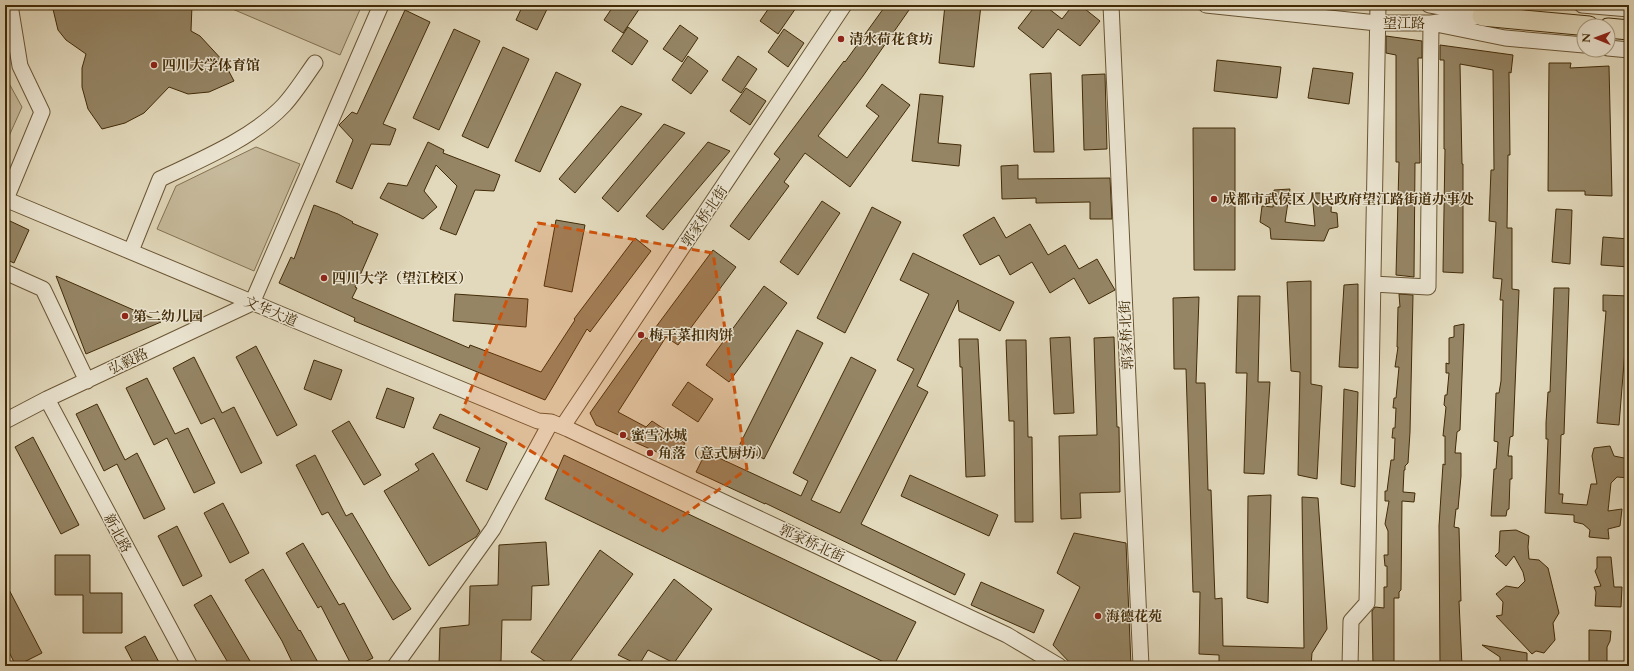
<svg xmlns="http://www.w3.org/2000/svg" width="1634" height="671" viewBox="0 0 1634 671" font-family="Cardo,'Noto Serif SC',serif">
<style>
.green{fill:#c7bb9d;stroke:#847352}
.building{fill:#958565;stroke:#422b07}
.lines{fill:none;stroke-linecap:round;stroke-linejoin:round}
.minor-casing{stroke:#6a5634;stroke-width:17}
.major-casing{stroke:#422b07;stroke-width:21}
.minor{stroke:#ece6d3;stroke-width:15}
.major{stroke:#e2d9bc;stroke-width:19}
.marked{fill:#cf520b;fill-opacity:0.2;stroke:#cf520b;stroke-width:3;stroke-dasharray:8 5;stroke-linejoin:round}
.poi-dot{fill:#8f2418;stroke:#ece6d3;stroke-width:1.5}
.labels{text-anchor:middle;stroke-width:3;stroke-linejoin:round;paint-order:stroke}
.street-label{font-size:14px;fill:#422b07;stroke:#ece6d3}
.poi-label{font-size:14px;font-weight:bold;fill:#422b07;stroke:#ece6d3;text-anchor:start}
</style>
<rect width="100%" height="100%" fill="#e2d9bc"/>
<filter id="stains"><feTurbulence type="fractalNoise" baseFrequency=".005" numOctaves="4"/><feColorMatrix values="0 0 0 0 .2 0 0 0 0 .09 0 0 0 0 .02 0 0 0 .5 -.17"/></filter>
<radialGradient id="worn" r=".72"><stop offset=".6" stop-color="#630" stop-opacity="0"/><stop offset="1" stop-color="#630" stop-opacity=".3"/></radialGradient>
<path class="green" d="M223,5H362L340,55Z
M5,76L22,107L5,145Z
M256,147L300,164L254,271L157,229L176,186Z"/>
<path class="building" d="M52,5H192L191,31L200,36L224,62L234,81L209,92L188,94L169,87L144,113L125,123L102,129L88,109L82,87V68L86,54L66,40L58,30Z
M523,5H549L537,30L516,20Z
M614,5H642L623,33L604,20Z
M771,5H798L778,34L760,21Z
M886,5H902L909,10L863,76L818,136L847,158L879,116L866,106L882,84L910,105L850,187L805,153L784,182L789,186L749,240L730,226L780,159L774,154L844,61L845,62Z
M945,5H981L974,67L939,63Z
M1036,5H1044L1062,19L1073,5H1080L1100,21L1080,46L1058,29L1043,48L1018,28Z
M405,10L430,22L383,124L396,129L390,145L371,144L352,189L336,182L353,140L339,125L352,112L357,114Z
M680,25L698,38L682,62L663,49Z
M628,27L648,41L632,65L612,51Z
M454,29L480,41L439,130L413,118Z
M784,29L804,43L788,67L768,52Z
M1386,36L1422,41V58H1418L1420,163H1415L1414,277L1396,275L1399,162H1396V55L1386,53Z
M1440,45L1513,55L1511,73L1509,72L1510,155H1508L1507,228H1512V289L1519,290L1513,436L1510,437L1508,456H1512V479H1510L1509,509L1507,510L1506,516H1491L1494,469H1496L1498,442L1494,441L1496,393H1499L1501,381L1503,300H1500L1502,279L1493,278L1496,222L1489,221L1491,170H1494L1493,70L1460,64L1462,164H1463V273L1443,272L1445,149H1444V60H1440Z
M503,47L529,59L488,148L462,136Z
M688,56L708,71L691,94L672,80Z
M738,56L757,69L741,93L722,80Z
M1217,60L1281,67L1277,98L1214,91Z
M1549,63H1571L1570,68L1609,66L1612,196L1585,195V191H1548Z
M1313,68L1353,73L1349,104L1308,98Z
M556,72L581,84L540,172L515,161Z
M1051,73L1054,152H1034L1030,74Z
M1105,74L1107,149L1084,150L1082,75Z
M746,88L766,101L750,125L730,111Z
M920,94L943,96L938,143L961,145L959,166L912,161Z
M621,106L642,114L575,193L559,179Z
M664,124L685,133L618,212L602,198Z
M1193,128H1235V270H1194Z
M428,142L444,150L443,153L500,175L494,191L475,190L456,235L440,229L457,186L436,165L424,191L437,207L423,219L380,198L388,183L407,186Z
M708,142L730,151L663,230L646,216Z
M1018,165V179L1110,178L1112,219H1090V202L1036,203V198L1002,199L1001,166Z
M1290,189L1285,222L1315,226L1312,193H1332L1331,212L1337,213L1338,227L1329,229L1324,241L1271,239L1270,228L1260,222L1262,206L1273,207L1274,190Z
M822,201L840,213L798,275L780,262Z
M314,205L338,214L353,222L352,223L378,234L355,287L357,288L352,298L469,348L470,345L541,372L575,320L574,319L635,238L651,251L590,332L587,329L545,400L354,321L355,318L279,283L291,257L294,259Z
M872,207L901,222L845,333L817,318Z
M1556,209L1572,210L1570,264L1552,262Z
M994,217L1006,238L1030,224L1048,255L1065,245L1079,269L1097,259L1115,290L1089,304L1074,278L1050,293L1032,262L1010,275L999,255L980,265L963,235Z
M556,220L585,225L572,292L544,286Z
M10,221L29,230L14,263L5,259V231Z
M1603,237L1629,239V267L1601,265Z
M713,250L736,267L678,345L666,337L618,412L646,427L652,421L685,443L675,460L596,425L590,413L644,337L647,339Z
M913,253L1014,302L1000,331L959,311L958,300L917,386L928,392L861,524L965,574L955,595L765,503V504L696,472L706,452L801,496L808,481L793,473L851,357L876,370L811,500L840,513L914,369L897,360L929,294L900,280Z
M56,276L161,322L86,354Z
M1311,281V384L1322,386L1317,479L1298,475L1300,372L1291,371L1287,282Z
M1358,284V368L1339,367L1344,285Z
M764,286L787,303L729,382L706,365Z
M1554,288H1569L1564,434L1561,435L1559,494H1563L1562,503L1587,505L1591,484H1597L1592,456L1594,448L1610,446L1614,456L1629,459V478L1617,477L1611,483L1608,511L1622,509L1620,526L1608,529L1609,539L1589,537L1590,530L1583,524L1574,522V515L1545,513L1548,439H1546V423L1548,392H1550Z
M455,294L528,299L526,327L453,321Z
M1399,294L1413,295L1410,432L1408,463L1405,466V470H1404L1403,492L1415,493L1414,502L1402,501L1401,590L1399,592V598H1394V666H1373L1372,611L1375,607L1384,608V587H1387V566H1385L1384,555H1388V531L1385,524L1389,501H1385V491H1387L1391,460H1394L1395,438H1392L1393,428H1395L1396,408H1393L1394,398H1396L1399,367H1395L1398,347H1397L1398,307H1400Z
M1603,295L1629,296V313H1628L1619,425L1597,423L1606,311H1603Z
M1238,296H1260L1258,382H1270L1264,474L1244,473L1247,373H1236Z
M1199,297L1196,383H1205L1208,490H1211L1215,599L1222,598L1223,646L1304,648L1302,497L1318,498L1327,629L1312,653L1311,666H1219V655L1199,654L1200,592H1193L1186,369H1174L1173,298Z
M1464,324L1460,430L1457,432L1455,453H1461V476L1458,509H1456L1454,527L1459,528L1461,601H1459L1462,666H1440L1439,526L1443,464L1445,465V436H1443L1446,407L1444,405L1445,395H1447L1449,373H1446V363L1449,364V338L1454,337V326Z
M797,330L823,343L764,459L739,446Z
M1070,337L1074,413L1054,414L1050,338Z
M1114,337L1117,427H1119L1120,492L1080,493L1081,518L1061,519L1059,436L1097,435L1094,338Z
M959,339H978L985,476L966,477L962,367H960Z
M1006,340H1026L1028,437H1032L1033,522H1015L1014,421H1009Z
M256,346L297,425L277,436L236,357Z
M194,357L222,413L234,407L262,463L241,473L214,418L201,424L173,368Z
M314,360L342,370L331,400L304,389Z
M147,378L175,434L188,428L215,483L194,493L167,438L154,445L126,388Z
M688,382L713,399L698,422L672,405Z
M387,388L414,398L404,428L376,418Z
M1344,389L1358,392L1355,487L1341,484Z
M97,404L125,460L137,453L165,509L144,519L117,464L104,471L76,414Z
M440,414L507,443L487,490L466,481L480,448L433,428Z
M349,421L381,475L364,485L332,431Z
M33,437L79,525L61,534L15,447Z
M433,453L480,531L476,537L429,566L384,491L419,470L415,464Z
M315,455L346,516L352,513L391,579L411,609L393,620L328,512L322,515L296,465Z
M564,455L916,622L894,665H890L545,499Z
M910,475L998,515L989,536L901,496Z
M1271,495L1268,603L1247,598L1248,496Z
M223,503L249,553L230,563L204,513Z
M177,526L202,576L183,586L158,536Z
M1516,530L1529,536L1528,547L1529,559L1539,560L1548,568L1559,613L1553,623L1555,640L1544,653L1536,651L1532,654L1496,616L1502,615L1503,602L1496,594L1506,586L1518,588L1525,581L1523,572L1514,556L1506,566L1495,556L1499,552L1500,531Z
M1074,533L1126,543L1131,666H1073L1053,645L1080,587L1057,573Z
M546,542L549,585L532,586L531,620H502L501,661L475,666H439L440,628L469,625L470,586L498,585L499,545Z
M303,543L339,605L344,603L373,658L356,666H352L321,606L318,608L286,553Z
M600,550L633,574L567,666H552L531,652Z
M55,555H90V593H122V633H83V595H55Z
M1597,557H1611L1614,587H1622L1621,607L1595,606L1596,592L1594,587L1601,586L1595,571L1597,568Z
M263,569L299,631L300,630L320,666H294L282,641L245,580Z
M674,579L712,609L674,663L648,650L639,665L618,655Z
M5,582L42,653L16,666L5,644Z
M981,582L1044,610L1034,633L971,605Z
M211,595L253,666H230L194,605Z
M1589,630L1611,631L1610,641L1607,647V666H1589Z
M145,636L161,666H135L125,647Z
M1482,645L1527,653V666H1500V657Z"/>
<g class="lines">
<g class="minor-casing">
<path id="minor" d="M1111,5L1141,666
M1206,5L1377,23H1431L1482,16
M1429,5L1472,13
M1582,5L1629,9
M1608,48L1629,50
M5,199C182,273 360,348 538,421L551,422L568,429L1007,635L1059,666
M6,199L42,112L20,66L10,5
M131,251L160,179C200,160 253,138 284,105C295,93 305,77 315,63
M5,272L43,289L87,381
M1373,284L1428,287L1431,23L1505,38L1584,45
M47,399L190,666
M5,421L47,399L252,303L381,5
M563,426L844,5
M395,666L493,529L551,422
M1350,666L1351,621L1367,603L1378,5"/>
</g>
<g class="major-casing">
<path id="major" d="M1482,16L1589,26
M1608,28L1629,30"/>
</g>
<use href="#minor" class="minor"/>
<use href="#major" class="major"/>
</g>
<path class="marked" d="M538,223L713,253L747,469L661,532L463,409Z"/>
<g class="poi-dot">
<circle cx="841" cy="39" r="4"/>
<circle cx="154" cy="65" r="4"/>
<circle cx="1214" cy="199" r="4"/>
<circle cx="324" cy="278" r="4"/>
<circle cx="125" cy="316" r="4"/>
<circle cx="641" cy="335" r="4"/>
<circle cx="623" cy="435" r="4"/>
<circle cx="650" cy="453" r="4"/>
<circle cx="1098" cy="616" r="4"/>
</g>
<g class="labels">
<g class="street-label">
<text x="1404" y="28">望江路</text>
<text transform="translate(704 216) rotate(-56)" y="5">郭家桥北街</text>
<text transform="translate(271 311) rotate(23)" y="5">文华大道</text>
<text transform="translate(1126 335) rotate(-93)" y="5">郭家桥北街</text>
<text transform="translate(128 361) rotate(-25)" y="5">弘毅路</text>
<text transform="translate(118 533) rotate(62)" y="5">新北路</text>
<text transform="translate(812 543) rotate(25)" y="5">郭家桥北街</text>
</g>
<g class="poi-label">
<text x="849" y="44">清水荷花食坊</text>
<text x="162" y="70">四川大学体育馆</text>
<text x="1222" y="204">成都市武侯区人民政府望江路街道办事处</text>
<text x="332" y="283">四川大学（望江校区）</text>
<text x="133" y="321">第二幼儿园</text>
<text x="649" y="340">梅干菜扣肉饼</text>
<text x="631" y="440">蜜雪冰城</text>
<text x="658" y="458">角落（意式厨坊）</text>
<text x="1106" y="621">海德花苑</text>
</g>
</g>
<rect width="1634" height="671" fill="none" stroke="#e2d9bc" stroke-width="20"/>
<rect x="6" y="6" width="1622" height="659" fill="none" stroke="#422b07" stroke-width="2"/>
<rect x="10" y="10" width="1614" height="651" fill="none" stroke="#422b07"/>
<g transform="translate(1596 38) rotate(271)"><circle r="19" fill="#ece6d3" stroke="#a89b81"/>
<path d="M0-3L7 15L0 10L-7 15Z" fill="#8f2418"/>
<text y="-6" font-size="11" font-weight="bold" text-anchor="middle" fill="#422b07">N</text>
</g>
<rect width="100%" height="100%" filter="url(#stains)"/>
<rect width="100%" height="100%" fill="url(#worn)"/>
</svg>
